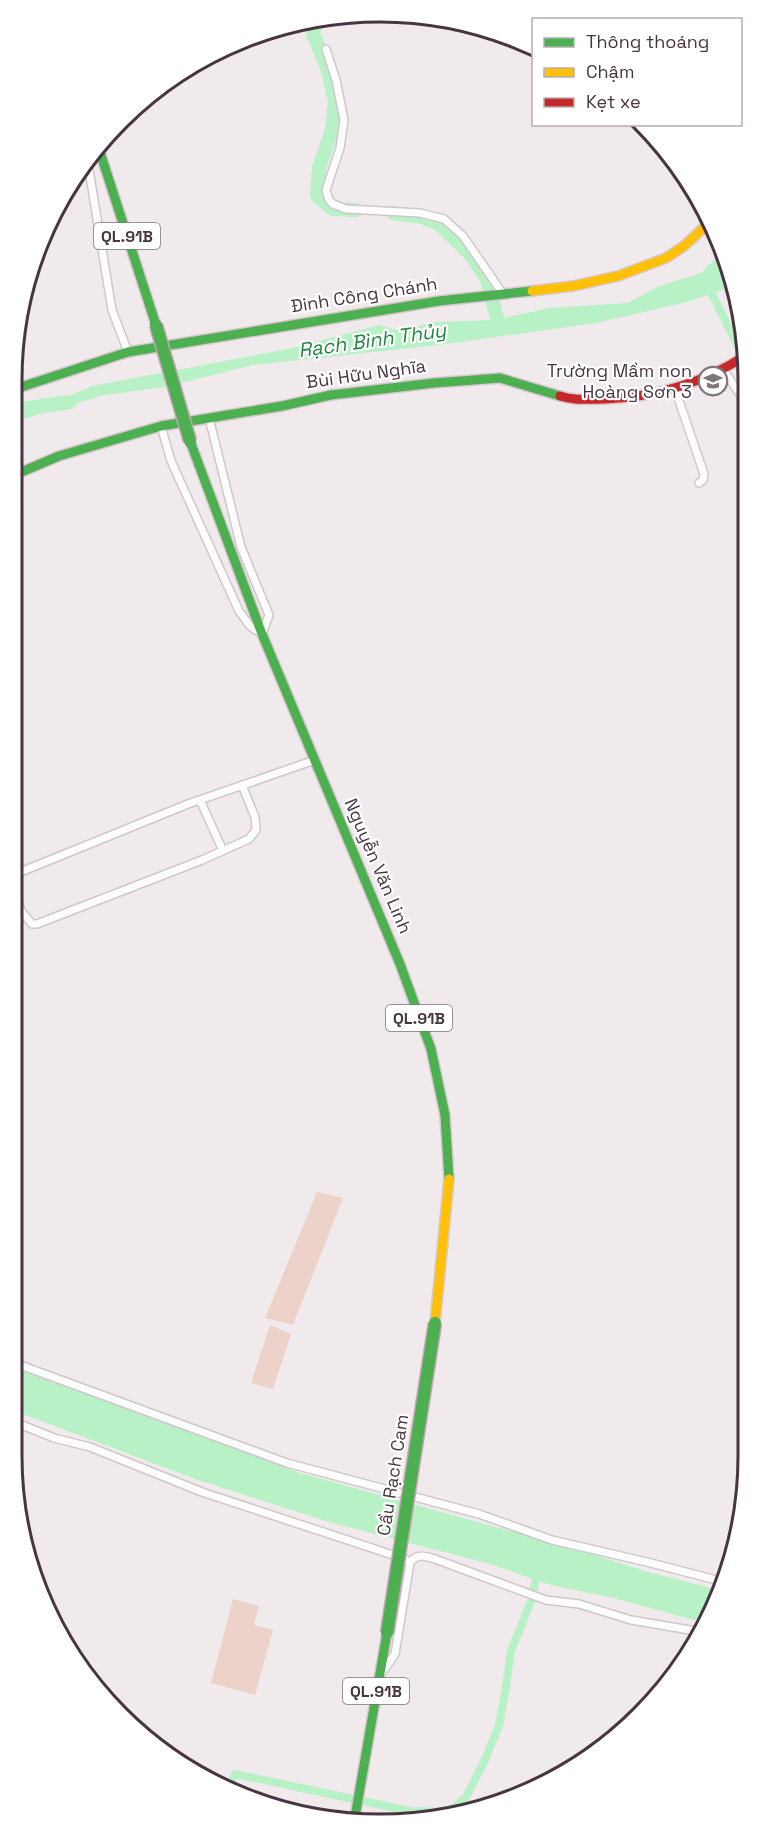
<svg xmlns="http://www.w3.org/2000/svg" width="760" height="1836" viewBox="0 0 760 1836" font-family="'Space Grotesk',sans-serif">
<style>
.green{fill:#edd2c9}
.water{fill:#b7f1c5}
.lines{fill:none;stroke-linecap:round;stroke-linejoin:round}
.canal{stroke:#b7f1c5;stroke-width:8}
.river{stroke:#b7f1c5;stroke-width:14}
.street-casing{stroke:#cec7cb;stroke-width:10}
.fast-casing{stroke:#d8c7cf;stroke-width:12}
.slow-casing{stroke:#d8c7cf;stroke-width:12}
.jam-casing{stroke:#d8c7cf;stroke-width:12}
.street{stroke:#fdfcfc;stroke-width:7}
.fast{stroke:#4caf50;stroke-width:9}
.slow{stroke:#ffc107;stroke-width:9}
.jam{stroke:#c62828;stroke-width:9}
.fast-bridge-casing{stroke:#caa4b7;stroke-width:15;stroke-linecap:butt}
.fast-bridge{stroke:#4caf50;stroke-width:12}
.labels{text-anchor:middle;stroke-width:4.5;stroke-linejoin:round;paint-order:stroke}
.shield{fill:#fff;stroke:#7e7279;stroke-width:1.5}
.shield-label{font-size:16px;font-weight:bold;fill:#47353f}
.street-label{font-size:18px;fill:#47353f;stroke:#fff}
.poi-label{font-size:18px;fill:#47353f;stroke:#fff;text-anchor:end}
.water-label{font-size:20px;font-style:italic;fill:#21873c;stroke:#fff}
.rim{fill:none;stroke:#47353f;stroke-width:3}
</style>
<rect width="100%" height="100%" fill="#f0eaed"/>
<path class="green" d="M317,1192L343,1198L293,1325L265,1318Z
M270,1325L291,1334L273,1389L251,1383Z
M233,1599L259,1606L254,1625L273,1630L255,1695L211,1683Z"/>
<path class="water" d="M721,253L730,282L725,289L687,302L596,323L447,344L253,365L165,387L105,395L12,422V417L43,408L92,386L293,348L379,325L401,331L433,322L494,320L549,308L628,303L659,286L701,273Z
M12,1367L300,1473L579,1550L648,1572L719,1590L701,1622L614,1598L551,1585L490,1564L329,1522L198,1480L12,1410Z"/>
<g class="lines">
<path class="canal" d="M711,292L745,360
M229,1787L235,1774L410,1811L444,1812L456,1806L466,1797L484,1762L499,1725L505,1693L511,1651L531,1601L538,1570"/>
<path class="river" d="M316,24L313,34L327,67L335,101L332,130L319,168L317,196L333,209L356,210
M393,213L422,217L439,224L470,254L487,279L498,322
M12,414L27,408L70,402"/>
<g class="street-casing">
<path id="street" d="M326,49L336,80L344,120L340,148L326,190L329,200L333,204L346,209L420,213L444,219L463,236L503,294
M88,164L112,310L128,352
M720,372L727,375L745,402
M675,389L704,474L703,480L699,483
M161,426L171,461L239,611L250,626L262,634L269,615L241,547L209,418
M200,800L223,851
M12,877L23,871L188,804L315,760
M12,887L22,912L32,924H37L202,860L249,839L256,830L255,817L242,785
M12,1362L287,1463L479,1514L552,1540L651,1563L724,1582
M12,1421L54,1438L90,1447L202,1492L405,1559L410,1563
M382,1673L395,1654L410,1563C416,1553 425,1556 435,1559L546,1600L579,1604L631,1620L696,1631"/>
</g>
<g class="fast-casing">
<path id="fast" d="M98,146L156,325
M12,390L128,352L439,301L532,291
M190,441L262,634L400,964L431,1049L445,1115L449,1179
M12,476L59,456L161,426L282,406L331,395L434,383L500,378L560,396
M355,1817L387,1633"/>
</g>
<g class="slow-casing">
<path id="slow" d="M532,291L573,286L618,276L666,258L684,246L711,221
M435,1323L449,1179"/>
</g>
<g class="jam-casing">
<path id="jam" d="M560,396C575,401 589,399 605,399C656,397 703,383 745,356"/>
</g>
<use href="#street" class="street"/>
<use href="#fast" class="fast"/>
<use href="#slow" class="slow"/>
<use href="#jam" class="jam"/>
<g class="fast-bridge-casing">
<path id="fast-bridge" d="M156,325L190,441
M387,1633L435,1323"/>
</g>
<use href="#fast-bridge" class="fast-bridge"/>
</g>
<defs>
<g id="school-ring" transform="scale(1.5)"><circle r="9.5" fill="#fff" stroke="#82747c" stroke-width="1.5"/><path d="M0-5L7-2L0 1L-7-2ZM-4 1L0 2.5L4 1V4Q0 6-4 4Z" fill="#82747c"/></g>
</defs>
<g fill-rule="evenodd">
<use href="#school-ring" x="713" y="381"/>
</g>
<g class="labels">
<g class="shield">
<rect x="94" y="223" width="66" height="26" rx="4.5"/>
<rect x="386" y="1005" width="66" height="26" rx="4.5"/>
<rect x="343" y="1678" width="66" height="26" rx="4.5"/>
</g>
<g class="shield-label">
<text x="127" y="242">QL.91B</text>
<text x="419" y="1024">QL.91B</text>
<text x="376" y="1697">QL.91B</text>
</g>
<g class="street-label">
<text transform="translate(364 295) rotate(-9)" y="6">Đinh Công Chánh</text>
<text transform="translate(366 374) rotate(-8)" y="6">Bùi Hữu Nghĩa</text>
<text transform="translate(378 866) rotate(67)" y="6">Nguyễn Văn Linh</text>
<text transform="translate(393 1475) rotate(-81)" y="6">Cầu Rạch Cam</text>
</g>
<g class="poi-label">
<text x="692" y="377">Trường Mầm non<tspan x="692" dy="21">Hoàng Sơn 3</tspan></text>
</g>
<g class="water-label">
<text transform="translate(372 340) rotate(-8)" y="7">Rạch Bình Thủy</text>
</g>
</g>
<path d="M0 0H760V1836H0ZM380 22H380A358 358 0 0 1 738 380V1456A358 358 0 0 1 380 1814H380A358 358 0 0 1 22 1456V380A358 358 0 0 1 380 22Z" fill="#fff" fill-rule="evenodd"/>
<path class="rim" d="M380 22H380A358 358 0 0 1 738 380V1456A358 358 0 0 1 380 1814H380A358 358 0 0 1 22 1456V380A358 358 0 0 1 380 22Z"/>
<rect x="532" y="18" width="210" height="108" fill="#ffffff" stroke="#b5aeb2" stroke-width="1.5"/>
<rect x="544" y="38" width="30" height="9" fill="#4caf50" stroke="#b5aeb2" stroke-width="1.5"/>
<text x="586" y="48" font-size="18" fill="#47353f">Thông thoáng</text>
<rect x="544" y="68" width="30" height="9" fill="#ffc107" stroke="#b5aeb2" stroke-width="1.5"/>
<text x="586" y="78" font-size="18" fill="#47353f">Chậm</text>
<rect x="544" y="98" width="30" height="9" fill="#c62828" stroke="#b5aeb2" stroke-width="1.5"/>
<text x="586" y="108" font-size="18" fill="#47353f">Kẹt xe</text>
</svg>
